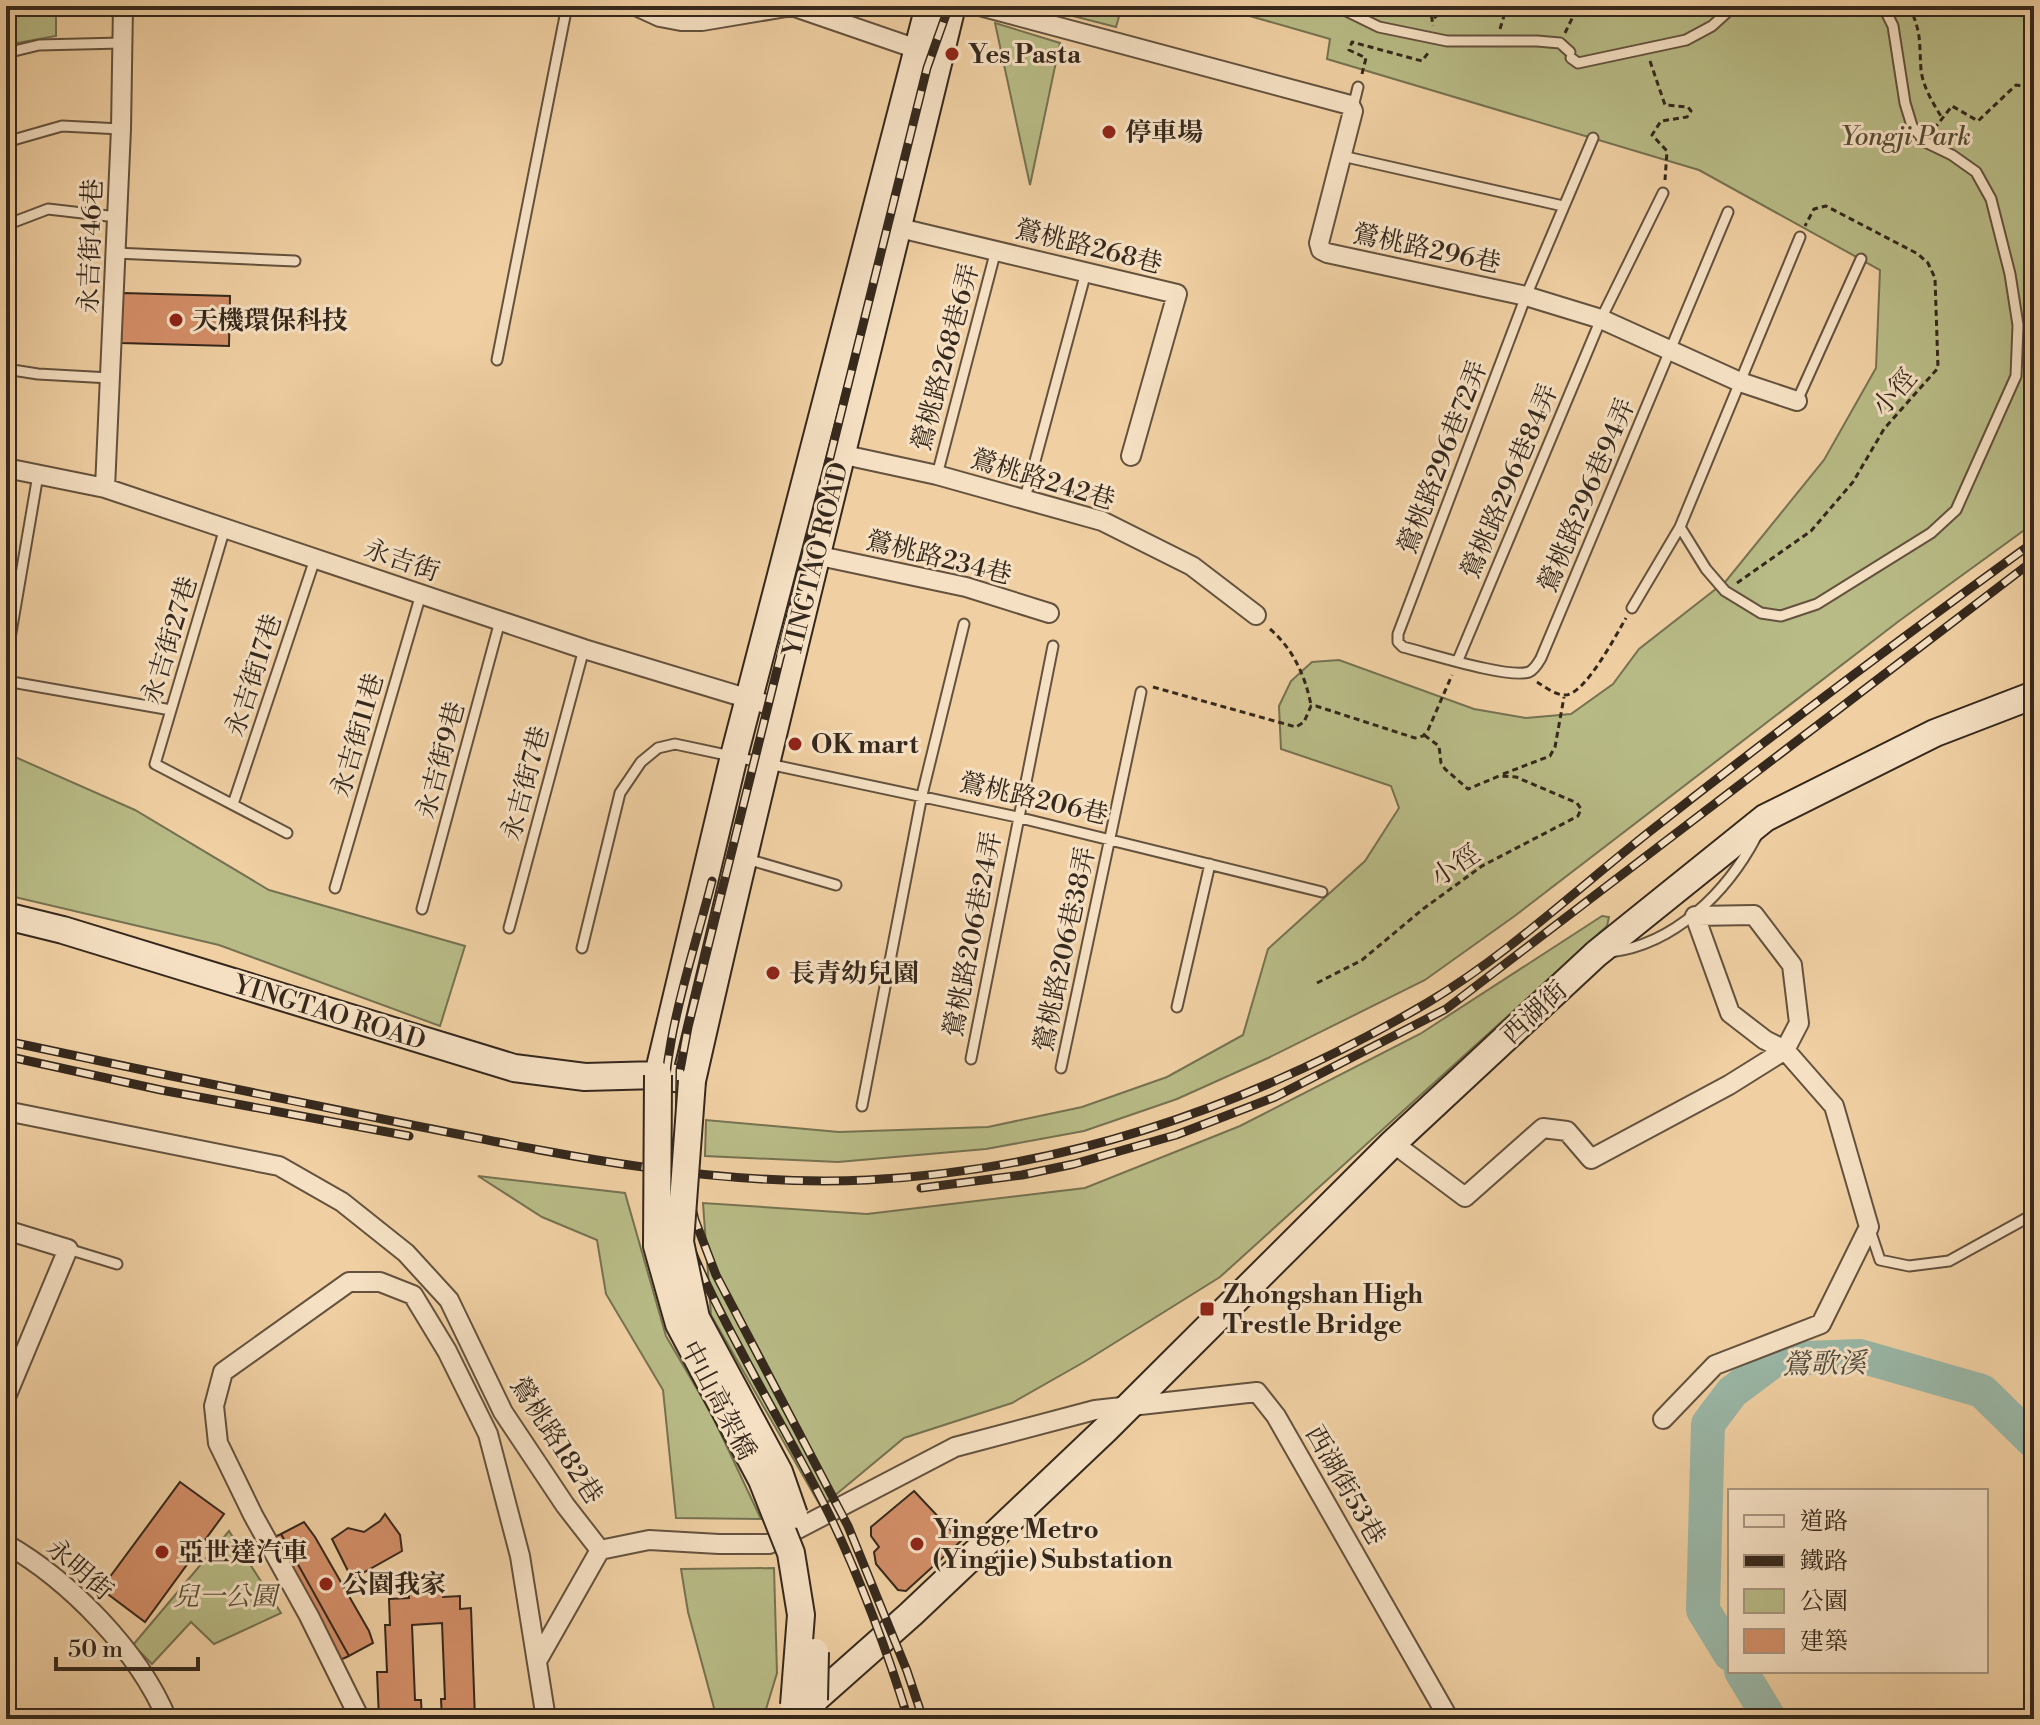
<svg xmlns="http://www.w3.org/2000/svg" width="2040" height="1725" viewBox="0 0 2040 1725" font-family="'Libre Bodoni','Noto Serif TC',serif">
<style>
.green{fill:#b8bb86;stroke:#767251;stroke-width:2}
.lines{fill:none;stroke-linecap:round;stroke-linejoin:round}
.river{stroke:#9ab7a7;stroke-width:34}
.building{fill:#d48f69;stroke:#35281c;stroke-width:2}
.lane-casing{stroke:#64523e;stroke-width:13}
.street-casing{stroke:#64523e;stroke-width:22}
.secondary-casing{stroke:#35281c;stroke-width:30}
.path{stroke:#35281c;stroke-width:3;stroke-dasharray:6 4;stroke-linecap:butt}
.lane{stroke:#f5e0c3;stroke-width:9}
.street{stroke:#f5e0c3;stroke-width:18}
.secondary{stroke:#f5e0c3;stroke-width:26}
.rail-casing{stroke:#35281c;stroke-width:9}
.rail{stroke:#f5e0c3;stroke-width:6;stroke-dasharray:18;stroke-linecap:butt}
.secondary-bridge-casing{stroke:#35281c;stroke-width:30;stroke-linecap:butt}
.secondary-bridge{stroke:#f5e0c3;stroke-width:26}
.poi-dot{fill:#8f2418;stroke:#f5e0c3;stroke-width:3}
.labels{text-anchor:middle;stroke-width:6;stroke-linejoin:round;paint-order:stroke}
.poi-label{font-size:26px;font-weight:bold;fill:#35281c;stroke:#f5e0c3;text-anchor:start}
.park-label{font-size:26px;font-style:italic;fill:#564d36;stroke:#f5e0c3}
.street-label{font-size:26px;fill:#35281c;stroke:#f5e0c3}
.water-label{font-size:28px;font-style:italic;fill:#4e4c3f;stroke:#f5e0c3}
</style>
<rect width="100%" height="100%" fill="#f0d0a3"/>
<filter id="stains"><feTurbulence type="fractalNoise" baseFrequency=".0025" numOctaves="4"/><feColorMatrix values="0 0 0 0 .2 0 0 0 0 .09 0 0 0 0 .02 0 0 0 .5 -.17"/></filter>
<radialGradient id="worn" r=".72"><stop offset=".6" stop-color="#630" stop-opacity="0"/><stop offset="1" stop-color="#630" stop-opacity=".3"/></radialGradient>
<path class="green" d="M6,6H56V36L6,45Z
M1034,6H1122L1116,27Z
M1215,6H2034V523L1899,621L1516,915L1425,980L1268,1058L1177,1099L1084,1131L986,1149L838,1162L705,1156L706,1120L839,1132L988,1127L1082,1107L1167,1077L1243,1035L1268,949L1365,861L1399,808L1391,786L1281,749L1279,706L1291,681L1312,662L1339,660L1474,709L1526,718L1571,714L1613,684L1639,649L1726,581L1824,460L1876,368L1880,270L1699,170L1327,59L1330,39Z
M995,23L1060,43L1030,185Z
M6,753L135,810L269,890L465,946L440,1026L219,945L6,895Z
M1602,916L1609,917L1607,926L1220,1277L1084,1362L1012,1403L904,1438L821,1507L711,1315L703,1203L867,1214L1085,1188L1240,1126L1420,1034Z
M478,1176L625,1193L666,1336L711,1413L761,1519L676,1518L663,1390L606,1294L597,1240L542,1217Z
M229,1531L281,1613L214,1644L191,1622L152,1664L133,1645Z
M774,1568L777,1673L763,1719H717L688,1612L681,1569Z"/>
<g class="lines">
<path class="river" d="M1730,1654L1703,1610L1708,1424L1732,1392L1776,1359L1860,1356L1982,1391L2034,1442
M1741,1671L1770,1719"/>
</g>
<path class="building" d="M123,293L230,296L229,346L121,343Z
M180,1482L224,1514L145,1622L101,1589Z
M914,1491L961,1541L906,1591L898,1590L876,1564L874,1552L879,1547L871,1536V1527Z
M385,1514L400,1535L402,1551L352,1579L332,1539L348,1528L364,1532L380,1521Z
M304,1522L315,1537L369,1631L373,1643L349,1656L281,1534Z
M281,1534L349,1656L338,1661L272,1538Z
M442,1575L443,1597L460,1596V1609L471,1608L475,1719H442L441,1699H445L442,1623L412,1625L415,1700H421L422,1719H379L377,1672H387L385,1625H390L389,1599L409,1598L408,1577Z"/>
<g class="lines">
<g class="lane-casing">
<path id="lane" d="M1336,6L1379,27L1447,41H1537L1560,43L1570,52
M6,53L39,45L121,43
M1571,58L1578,63L1686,40L1712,26L1734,6
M1353,107L1358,87
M1593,138L1526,296L1398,634V642L1403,647C1428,653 1508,679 1529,672C1535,669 1538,663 1541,658L1728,212
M6,142L62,126L121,129
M1342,156L1563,206
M6,225L48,209L117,217
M115,253L295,261
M497,360L567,6
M6,369L38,374L110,378
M1797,401L1861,259
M937,475L996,250
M1025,498L1086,272
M1680,527L1706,569L1725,591L1761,613L1781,616L1817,604L1931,533L1956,510L2016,376L2018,325L2010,274L1991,199L1976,172L1952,155L1925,142L1912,126L1905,103L1893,26L1883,6
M225,528L155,764L287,833
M1632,608L1680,527L1800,237
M1458,660L1601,319L1663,193
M6,662L38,475
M6,681L171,710
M233,804L315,559
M747,859L836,885
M335,888L421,594
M422,909L500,621
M509,928L584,649
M582,948L620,793L641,762L658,748L675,744L1017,817L1322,892
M1611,952C1675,944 1727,892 1756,837
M1177,1007L1210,864
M971,1059L1053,646
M1061,1068L1141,692
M862,1106L922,795L964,624
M1870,1230L1880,1260L1909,1266L1949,1261L2034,1214
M68,1249L117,1264"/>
</g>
<g class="street-casing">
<path id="street" d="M636,6L660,17L681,21H702L792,6L917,49
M980,6L1350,105L1353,111L1319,243L1321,250L1327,253L1526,296L1601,319L1740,382L1797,401
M887,225L1177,294L1131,456
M840,454L937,475L1102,521L1192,566L1256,615
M6,468L105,488L584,649L779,708
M105,488L121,129L123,6
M815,555L966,587L1049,613
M6,1111L279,1166L342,1202L406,1253L449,1300L503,1412L565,1505L600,1550L649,1540L719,1544H769L955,1447L1095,1410L1257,1392L1276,1416L1449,1719
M1393,1143L1465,1197L1543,1128L1567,1131L1591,1159L1729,1085L1785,1050L1799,1023L1792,965L1754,915L1695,916L1730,1013L1765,1040L1785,1050L1834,1106L1869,1227L1821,1324L1715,1365L1663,1419
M6,1230L68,1249L6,1397
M6,1544C69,1580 139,1651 167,1719
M537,1661L600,1550
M360,1719L309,1616L253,1515L218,1443L214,1406L223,1372L349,1282H380L413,1295L447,1351L488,1434L520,1556L546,1719"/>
</g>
<g class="secondary-casing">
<path id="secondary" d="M6,916L63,930L514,1068L585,1077L658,1075L692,1081C773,721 865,364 952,6
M658,1075L734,756L929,6
M809,1719L814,1700L911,1614L1106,1429L1393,1143L1596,954L1765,818L1935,733L2034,695"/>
</g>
<path class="path" d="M1232,6L1237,9
M1430,6L1433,26
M1909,6C1922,33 1919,42 1921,70C1923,87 1933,103 1942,118
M1434,18L1439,14L1443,6
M1500,29L1507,6
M1565,33L1578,6
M1650,61L1665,105L1688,107L1691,111L1687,117L1661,121L1652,135L1667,151L1665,180
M1362,74L1366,58L1349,50L1352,42L1422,61L1428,53
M1934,129L1952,106L1978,121L2016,85L2022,86L2034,95
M1737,583L1811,531L1853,482L1884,429L1938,368L1935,278L1928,263L1918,254L1826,206L1814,209L1805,226
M1270,629C1293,649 1305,675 1311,705
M1537,682C1545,687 1555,695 1565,695C1585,695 1616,635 1626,618
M1153,687L1296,727L1304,722L1311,706H1316L1415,738L1423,736L1428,730L1452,675
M1503,774L1550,756L1555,747L1564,697
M1317,983L1362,960L1423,909L1482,866L1578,816L1581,809L1577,803L1516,777L1499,776L1468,789L1445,769L1441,763L1439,746L1424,735"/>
<use href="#lane" class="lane"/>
<use href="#street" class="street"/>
<use href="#secondary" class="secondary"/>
<g class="rail-casing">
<path id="rail" d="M712,881C690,967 656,1058 665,1148C672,1220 707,1288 741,1351C770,1406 802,1460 830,1516C861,1581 887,1650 908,1719
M6,1041C141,1070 277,1098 412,1125C562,1155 714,1187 867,1180C1068,1170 1255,1104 1427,1003C1511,953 1582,884 1658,825C1781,728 1907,634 2034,542
M6,1056L161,1090L409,1136
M921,1188L1022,1175L1074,1164L1176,1135L1275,1097L1446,1009L2034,560
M923,1719L907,1671L848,1526L716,1275L695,1220L679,1155L680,1070L688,1027L927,68L949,6"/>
</g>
<use href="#rail" class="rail"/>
<g class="secondary-bridge-casing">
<path id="secondary-bridge" d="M658,1075L657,1246L679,1324L762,1480L791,1553L801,1615L794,1705
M692,1081L680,1242L696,1318L779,1472L794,1515
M814,1700L815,1652"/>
</g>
<use href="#secondary-bridge" class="secondary-bridge"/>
</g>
<g class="poi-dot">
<circle cx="952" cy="54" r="8"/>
<circle cx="1109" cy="132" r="8"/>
<circle cx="176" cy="320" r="8"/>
<circle cx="795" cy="744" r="8"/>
<circle cx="773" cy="973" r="8"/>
<rect x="1199" y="1301" width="16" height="16" rx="4"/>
<circle cx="917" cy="1544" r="8"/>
<circle cx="162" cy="1552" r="8"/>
<circle cx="326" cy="1584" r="8"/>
</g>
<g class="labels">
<g class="poi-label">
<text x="968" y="63">Yes Pasta</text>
<text x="1125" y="141">停車場</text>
<text x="192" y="329">天機環保科技</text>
<text x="811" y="753">OK mart</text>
<text x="789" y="982">長青幼兒園</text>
<text x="1223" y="1303">Zhongshan High<tspan x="1223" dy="30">Trestle Bridge</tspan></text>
<text x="933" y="1538">Yingge Metro<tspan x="933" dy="30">(Yingjie) Substation</tspan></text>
<text x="178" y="1561">亞世達汽車</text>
<text x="342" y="1593">公園我家</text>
</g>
<g class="park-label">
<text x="1906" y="145">Yongji Park</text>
<text x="225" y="1605">兒一公園</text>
</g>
<g class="street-label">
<text transform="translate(90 246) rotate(-88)" y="9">永吉街46巷</text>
<text transform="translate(1089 246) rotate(14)" y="9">鶯桃路268巷</text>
<text transform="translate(1427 248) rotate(12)" y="9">鶯桃路296巷</text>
<text transform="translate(945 357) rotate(-75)" y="9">鶯桃路268巷6弄</text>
<text transform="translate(1894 392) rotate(-49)" y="9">小徑</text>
<text transform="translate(1442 457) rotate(-69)" y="9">鶯桃路296巷72弄</text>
<text transform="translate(1043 479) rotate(17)" y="9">鶯桃路242巷</text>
<text transform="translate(1509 481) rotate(-67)" y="9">鶯桃路296巷84弄</text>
<text transform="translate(1586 495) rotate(-67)" y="9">鶯桃路296巷94弄</text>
<text transform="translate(939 557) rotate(14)" y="9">鶯桃路234巷</text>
<text transform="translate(815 559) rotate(-76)" y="9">YINGTAO ROAD</text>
<text transform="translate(402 560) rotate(19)" y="9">永吉街</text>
<text transform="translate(169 640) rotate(-73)" y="9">永吉街27巷</text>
<text transform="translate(253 675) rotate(-72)" y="9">永吉街17巷</text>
<text transform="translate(357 735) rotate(-74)" y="9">永吉街11巷</text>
<text transform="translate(440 760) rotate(-75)" y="9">永吉街9巷</text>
<text transform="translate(525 783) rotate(-75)" y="9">永吉街7巷</text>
<text transform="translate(1034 798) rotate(13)" y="9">鶯桃路206巷</text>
<text transform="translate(1455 865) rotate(-34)" y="9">小徑</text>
<text transform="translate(972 934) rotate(-79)" y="9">鶯桃路206巷24弄</text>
<text transform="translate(1064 949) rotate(-78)" y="9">鶯桃路206巷38弄</text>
<text transform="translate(330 1012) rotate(17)" y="9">YINGTAO ROAD</text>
<text transform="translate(1534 1012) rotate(-43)" y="9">西湖街</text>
<text transform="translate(719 1400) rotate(62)" y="9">中山高架橋</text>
<text transform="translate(557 1440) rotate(57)" y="9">鶯桃路182巷</text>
<text transform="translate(1346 1485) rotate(60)" y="9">西湖街53巷</text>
<text transform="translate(80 1569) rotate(41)" y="9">永明街</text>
</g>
<g class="water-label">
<text transform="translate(1824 1363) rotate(-1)" y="10">鶯歌溪</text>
</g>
</g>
<rect width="2040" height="1725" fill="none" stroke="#f0d0a3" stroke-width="32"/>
<rect x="8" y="8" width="2024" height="1709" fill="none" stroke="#35281c" stroke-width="4"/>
<rect x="16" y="16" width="2008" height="1693" fill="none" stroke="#35281c" stroke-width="2"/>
<rect x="1728" y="1489" width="260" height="184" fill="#f5e0c3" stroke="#a89680" stroke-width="2"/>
<rect x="1744" y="1515" width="40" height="12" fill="#f5e0c3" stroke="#a89680" stroke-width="2"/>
<text x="1800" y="1529" font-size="24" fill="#35281c">道路</text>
<rect x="1744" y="1555" width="40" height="12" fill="#35281c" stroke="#a89680" stroke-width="2"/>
<text x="1800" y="1569" font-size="24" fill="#35281c">鐵路</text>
<rect x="1744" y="1589" width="40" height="24" fill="#b8bb86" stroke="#a89680" stroke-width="2"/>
<text x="1800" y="1609" font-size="24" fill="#35281c">公園</text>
<rect x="1744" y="1629" width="40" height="24" fill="#d48f69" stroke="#a89680" stroke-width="2"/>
<text x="1800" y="1649" font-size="24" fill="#35281c">建築</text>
<path d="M56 1657v12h142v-12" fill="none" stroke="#35281c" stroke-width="4"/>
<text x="68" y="1657" font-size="24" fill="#35281c" stroke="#f5e0c3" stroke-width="6" paint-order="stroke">50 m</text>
<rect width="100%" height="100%" filter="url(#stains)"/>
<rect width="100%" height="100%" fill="url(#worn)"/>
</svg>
